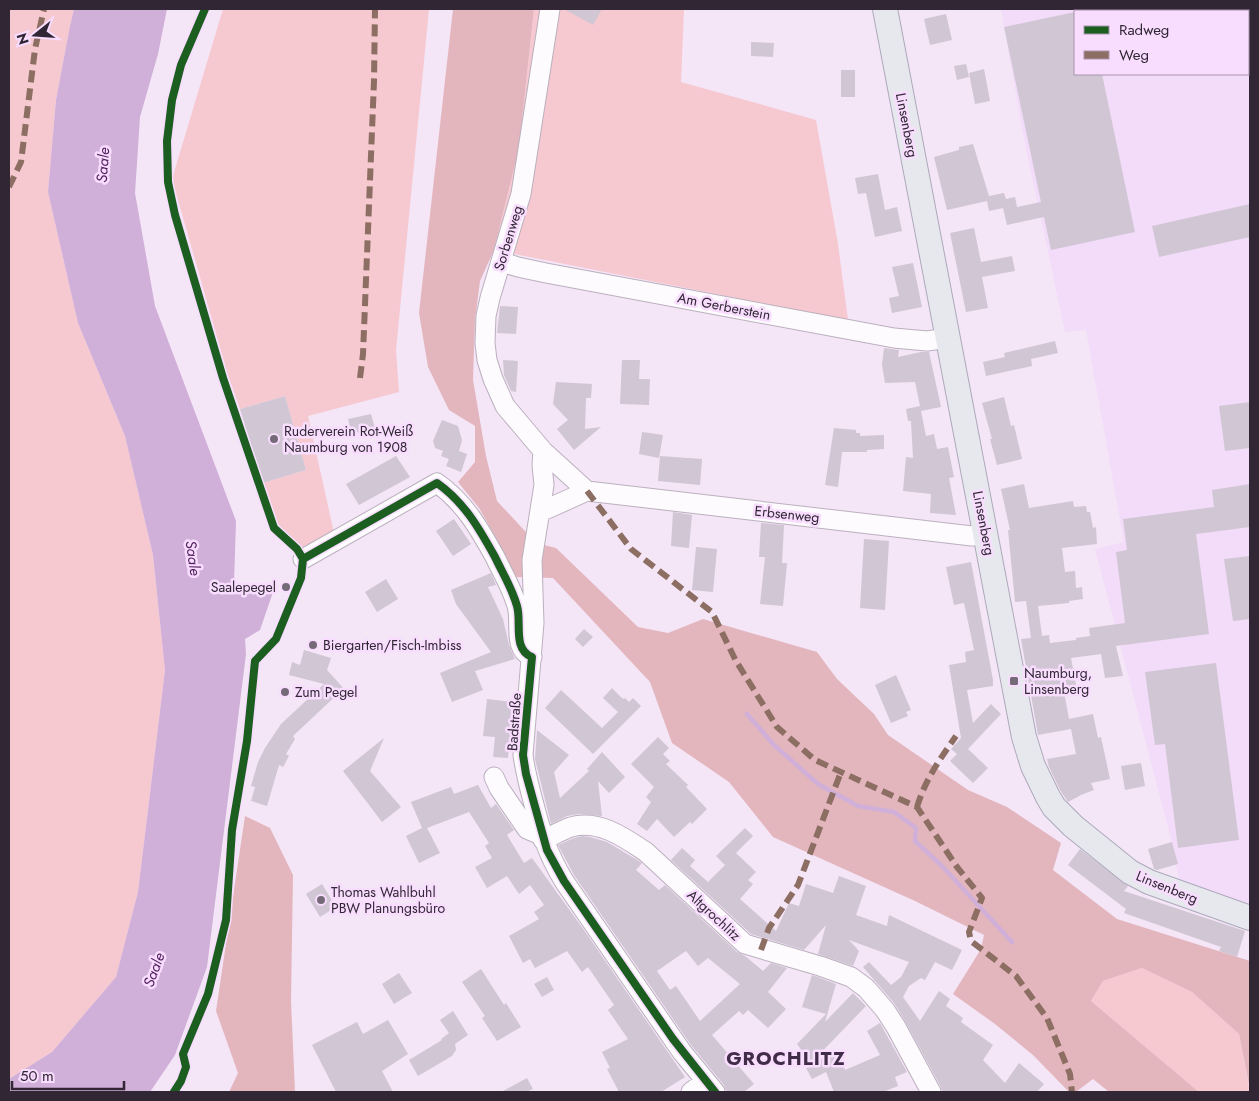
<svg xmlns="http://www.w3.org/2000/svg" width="1259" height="1101" viewBox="0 0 1259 1101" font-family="Jost,sans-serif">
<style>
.built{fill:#f3dcf9;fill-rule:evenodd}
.green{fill:#f6c8d0}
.forest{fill:#e3b6be}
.water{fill:#d0afd8}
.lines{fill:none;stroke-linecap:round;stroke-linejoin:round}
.stream{stroke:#d0afd8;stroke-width:4.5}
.building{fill:#d1c6d4;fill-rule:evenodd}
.minor-casing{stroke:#bbb0be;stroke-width:21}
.major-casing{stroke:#aca9ba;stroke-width:26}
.minor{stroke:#fdfbfe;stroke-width:19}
.major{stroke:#e7e8ee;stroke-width:24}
.quiet{stroke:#8d6e63;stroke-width:6;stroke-dasharray:12 6;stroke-linecap:butt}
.cycleway-casing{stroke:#f8ddff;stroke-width:11}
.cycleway{stroke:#1b5e20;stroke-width:8}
.poi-dot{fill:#756a78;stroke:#f8ddff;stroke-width:2}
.labels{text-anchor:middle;stroke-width:5;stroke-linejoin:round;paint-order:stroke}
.street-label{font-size:14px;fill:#312734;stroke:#f8ddff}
.poi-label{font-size:14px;fill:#312734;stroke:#f8ddff;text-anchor:start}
.water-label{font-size:15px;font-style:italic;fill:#501e5c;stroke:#f8ddff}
.district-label{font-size:19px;font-weight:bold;letter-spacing:1px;fill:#402c46;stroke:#f8ddff}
</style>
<rect width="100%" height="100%" fill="#f4e5f7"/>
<path class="built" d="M1001,9H1250V906L1180,884L1170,835L1095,549L1124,542L1086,330L1065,332L1023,134ZM1075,11H1248V74H1075Z"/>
<path class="green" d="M9,9H74L70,26L56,100L48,192L78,323L125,436L153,555L165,670L138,892L116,977L52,1052L9,1079Z
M223,9H429L396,350L399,392L308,416L334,533L304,552L278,524L263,483L306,470L285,396L240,409L227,372L172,179Z
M534,9H684L681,82L816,120L838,244L848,320L494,250L519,148Z
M1142,968L1192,992L1239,1034L1250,1092H1199L1091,1001L1103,981Z"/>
<path class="forest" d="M453,9H534L519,148L494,250L480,281L475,320L473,380L486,456L497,501L536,543L556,548L638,627L668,633L703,619L817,652L837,679L874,714L888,735L968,790L1007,807L1061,843L1053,870L1117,919L1250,961V1090L1239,1034L1192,992L1142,968L1103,981L1091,1001L1199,1092H1109L1093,1079L1076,1092H1069L1033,1055L995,1024L953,994L981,949L984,935L915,901L773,837L729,782L672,743L650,682L553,578L515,577L499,543L479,508L458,482L475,462V426L449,410L428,367L419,313Z
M245,816L270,828L293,875L291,1001L295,1092H229L238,1073L216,1011Z"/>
<path class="water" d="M74,9H167L158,54L140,117L135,193L155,306L236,521L234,583L274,589L260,630L245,639L246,654L207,967L175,1055L150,1092H9V1079L52,1052L116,977L138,892L165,670L153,555L125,436L78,323L48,192L56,100L70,26Z"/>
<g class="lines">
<path class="stream" d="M747,714L774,745L818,784L858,806L894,812L916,828L915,841L943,867L1012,942"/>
</g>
<path class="building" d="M564,9H602L593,25Z
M1075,12V74H1102L1135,232L1051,250L1044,217L1007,225L1003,208L989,211L987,201L947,210L934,157L959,150V147L973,144L989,196L1004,193L1006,199L1015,197L1017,207L1041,202L1004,27Z
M946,14L952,40L930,45L924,19Z
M751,42L774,43L773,57L751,56Z
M966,64L969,77L957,80L954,66Z
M984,69L990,101L975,104L969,73Z
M841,70H855V97H841Z
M878,174L885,210L897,207L902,231L875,237L866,193L858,194L855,178Z
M1250,204V237L1159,257L1152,226Z
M974,228L981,262L1012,256L1015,271L982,277L988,308L966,312L950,233Z
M913,263L922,307L892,313L889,298L899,296L892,267Z
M500,306L518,307L516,334L497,333Z
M1055,341L1058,353L1031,359L1032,366L986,376L983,362L1005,357L1004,353Z
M884,348L899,350L898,357L921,352H929L941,407L921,411L926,436L934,434L937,449L948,447L954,477L949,478L956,515L930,513L931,494L903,491L906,457L913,458L911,421H908L906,409L920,406L915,382L885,383L882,365Z
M503,360L518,361L516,392L511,391L504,375Z
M622,360H640L639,379H650L649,405L620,404Z
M556,382L592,384L591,398H586L585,429L601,427L574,450L557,429L568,420L553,404Z
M285,396L306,470L263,483L240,409Z
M1004,397L1011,426L1014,425L1022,459L997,465L990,439H992L982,403Z
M1250,402V448L1225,451L1219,406Z
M371,414L375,428L352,434L348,419Z
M442,420L458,426L462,440L459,451L467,454L461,472L446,466L449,459L441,456L443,451L435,448L433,441Z
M834,428L856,430V433H860V436L884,435V449L867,450V452H842L838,487L825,485Z
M642,432L663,435L659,458L639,454Z
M396,456L410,477L359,505L346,484Z
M660,456L702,459L700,485L658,481Z
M1024,484L1029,508L1073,501L1074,507L1086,506L1087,512H1090L1093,528L1096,527L1097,544L1062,548L1065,572L1075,571L1076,588L1082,587L1083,599L1069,601V603L1038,606L1042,636L1049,635L1050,643L1076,640V638L1090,636L1089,628L1125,623L1116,552L1127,550L1123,519L1214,507L1212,490L1250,484V527L1196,534L1209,634L1116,646L1123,676L1105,678L1101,654L1071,658L1077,690L1064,692L1069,719L1093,714L1098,738L1101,737L1110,779L1091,783L1094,790L1081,795L1068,802L1060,790L1049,767L1047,759L1076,754L1071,729L1038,735L1021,639L1031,638L1026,601L1015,602L1008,530H1010L1001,489Z
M673,512L692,515L689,548L671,546Z
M454,519L471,544L453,556L436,531Z
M761,523L784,525L782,563H787L783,606L760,604L765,557H759Z
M864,539L889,541L885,610L860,608Z
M696,547L717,549L713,592L692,590Z
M1250,556V619L1233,621L1224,559Z
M971,562L993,680V686L967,690L973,723L991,704L1001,714L968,749L988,768L973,783L950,761L957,754L951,749L961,738L949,665L966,662L965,652L974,650L964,603L954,605L946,567Z
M491,573L496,585L488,587L503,619L509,645L515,659L475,671L483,690L452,702L440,673L491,652L456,604L451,590Z
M386,579L398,599L377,612L365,592Z
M584,629L593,637L583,647L575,639Z
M304,650L331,658L327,670L346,691L342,690L293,736L295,739L286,754L289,756L283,767L279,765L267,806L251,801L255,787L251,786L258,762L265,748L281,724L324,684L289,675L292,662L300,665Z
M1216,663L1239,840L1178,848L1165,744L1155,745L1145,672Z
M896,675L911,710L906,712L908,716L891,723L875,685Z
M612,688L623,699L625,698L629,702L633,698L641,706L593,754L545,708L561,690L602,728L618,712L603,698Z
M487,699L513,702L508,758L493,757L495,737L483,736Z
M537,730L569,755L554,772L560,798L589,771L587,769L602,752L625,777L609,793L598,781L602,816L579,814L567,816L551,824L535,759Z
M658,737L669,748L663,754L670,761L666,764L688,785L686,787L707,809L692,824L690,822L674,837L657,819L647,831L637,824L651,802L646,797L654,787L631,764Z
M384,738L370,771L401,807L382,822L343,771Z
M1141,763L1145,786L1125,790L1121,766Z
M478,785L491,808L496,804L514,830L507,835L524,863L532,858L584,930L685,1077L661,1092H619L607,1069L610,1068L602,1052L628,1039L608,1010L614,1005L588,967L582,972L567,951L535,968L530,959L523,963L509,936L539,919L534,912L544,905L530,885L519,894L507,876L487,888L475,867L492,858L485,846L489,843L469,812L427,828L440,853L419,863L406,836L422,828L411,802L451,787L454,794Z
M745,828L753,836L736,853L756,872L748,880L753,884L740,899L776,931L789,903L799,906L806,884L833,893L839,876L866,886L856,915L887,926L889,915L962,950L952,970L935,962L925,980L921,978L909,986L903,997L920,1021L939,991L950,999L946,1006L963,1018L961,1022L993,1045L983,1060L1005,1083L1019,1063L1044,1084L1037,1092H942L941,1087L905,1021L894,1003L863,967L869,962L891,985L901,977L909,962L849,940L859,951L853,966L818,954L826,925L804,950L751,934L671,860L682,848L695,860L690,866L708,882L725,865L716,856Z
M582,836L590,837L607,842L639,861L642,863L636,870L659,890L665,885L737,952L745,956L763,971L771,963L787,968L768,992L786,1009L768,1028L748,1010L743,1015L739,1011L712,1035L754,1084L744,1092L726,1091L724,1085L691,1045L574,875L558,845L574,838ZM686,951L698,966L708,958L740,984L700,1021L676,986L670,990L657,971Z
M1172,842L1178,864L1157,870L1154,869L1148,849Z
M1080,849L1128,886L1124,891L1245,931L1237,957L1219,951L1221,947L1124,913L1126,909L1068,865Z
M322,884L336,907L320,917L306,894Z
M481,969L504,1005L506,1003L521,1027L497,1041L482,1018L485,1016L462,982Z
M399,973L412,993L394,1004L382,984Z
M812,975L836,984L825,1022L853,993L866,1006L811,1063L797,1044L826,1014L802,1007Z
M547,977L554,990L542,997L534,984Z
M453,1011L468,1035L455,1044L456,1050L452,1056L418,1076L409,1060L442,1040L441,1039L449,1033L440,1020Z
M388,1020L408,1054L382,1071L393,1092H336L312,1045L357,1022L363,1034Z
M880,1023L907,1072L895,1077L898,1086L883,1092H834L826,1072L812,1079L806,1068L837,1050L845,1070L880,1055L867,1031Z
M527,1078L533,1089L526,1092H501Z"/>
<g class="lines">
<g class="minor-casing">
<path id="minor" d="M550,9L521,194L490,298L486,316L485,343L487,360L493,379L505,406L543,451L587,491
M502,262L518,267L546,273L894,338L927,341L948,338
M543,451L542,465L544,485L532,560L534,623L523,755C525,770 529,786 533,801C541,832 547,853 564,881L682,1052L715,1092
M541,508L547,509L587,491L972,536L986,534
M303,559L437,483C464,502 479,528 495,557C503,574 512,588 517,606C522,622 512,649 532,657
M494,777L499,788L527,829L541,835
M543,840C552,836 562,830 571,827C599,819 625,838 646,852L745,944L820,966L851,977L866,988L885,1010L896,1027L931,1092
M691,1092L706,1081"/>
</g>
<g class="major-casing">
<path id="major" d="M885,9L1024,737L1033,766L1048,797L1054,807L1073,826L1130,872L1149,882L1250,918"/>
</g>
<use href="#minor" class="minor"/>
<use href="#major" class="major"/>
<path class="quiet" d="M9,187L21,162L35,49L44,9
M360,378L363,354L374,81L375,9
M587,491L631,549L712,612L736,661L777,727L815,760L917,807L957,867L982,898L969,932L971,941L1016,976L1047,1018L1070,1074L1072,1092
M917,807C925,780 940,759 956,736
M761,950L769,928L798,885L841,772"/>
<g class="cycleway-casing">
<path id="cycleway" d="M303,559L437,483C464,502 479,528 495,557C503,574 512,588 517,606C522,622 512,649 532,657L523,755L526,774L547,850L564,881L673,1039L715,1092
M174,1092L181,1081L186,1067L183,1054L208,994L226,920L232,830L247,741L255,661L276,639L301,578L303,559L297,549L274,528L223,378L175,215L168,182L167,141L172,100L181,65L205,9"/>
</g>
<use href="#cycleway" class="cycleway"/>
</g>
<g class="poi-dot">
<circle cx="274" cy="439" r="5"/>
<circle cx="286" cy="587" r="5"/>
<circle cx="313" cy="645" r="5"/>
<rect x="1009" y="676" width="10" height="10" rx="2.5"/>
<circle cx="285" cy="692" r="5"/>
<circle cx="321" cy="900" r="5"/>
</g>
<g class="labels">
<g class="street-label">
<text transform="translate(907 125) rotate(79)" y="5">Linsenberg</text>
<text transform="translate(508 238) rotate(-73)" y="5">Sorbenweg</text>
<text transform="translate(724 306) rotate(11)" y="5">Am Gerberstein</text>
<text transform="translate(787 514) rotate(6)" y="5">Erbsenweg</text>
<text transform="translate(984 523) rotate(79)" y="5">Linsenberg</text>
<text transform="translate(514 722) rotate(-86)" y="5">Badstraße</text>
<text transform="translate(1167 887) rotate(22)" y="5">Linsenberg</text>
<text transform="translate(714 915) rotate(43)" y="5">Altgrochlitz</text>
</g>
<g class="poi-label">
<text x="284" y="436">Ruderverein Rot-Weiß<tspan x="284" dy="16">Naumburg von 1908</tspan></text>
<text x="276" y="592" text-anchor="end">Saalepegel</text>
<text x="323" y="650">Biergarten/Fisch-Imbiss</text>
<text x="1024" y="678">Naumburg,<tspan x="1024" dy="16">Linsenberg</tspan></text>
<text x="295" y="697">Zum Pegel</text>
<text x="331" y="897">Thomas Wahlbuhl<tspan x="331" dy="16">PBW Planungsbüro</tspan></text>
</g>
<g class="water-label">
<text transform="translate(103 165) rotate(-86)" y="5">Saale</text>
<text transform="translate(193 558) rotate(82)" y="5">Saale</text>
<text transform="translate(154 970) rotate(-70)" y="5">Saale</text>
</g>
<g class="district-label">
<text x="786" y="1065">GROCHLITZ</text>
</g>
</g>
<rect width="1259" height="1101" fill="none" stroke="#312734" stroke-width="20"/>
<rect x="1074" y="10" width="175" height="65" fill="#f8ddff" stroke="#a894ae"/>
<rect x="1084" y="26" width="25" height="8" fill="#1b5e20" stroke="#a894ae"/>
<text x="1119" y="35" font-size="15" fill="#312734">Radweg</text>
<rect x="1084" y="51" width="25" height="8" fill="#8d6e63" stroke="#a894ae"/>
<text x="1119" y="60" font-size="15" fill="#312734">Weg</text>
<g transform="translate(35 35) rotate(253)" stroke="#f8ddff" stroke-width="4" paint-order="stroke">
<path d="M0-4L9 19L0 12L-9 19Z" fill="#312734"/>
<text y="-8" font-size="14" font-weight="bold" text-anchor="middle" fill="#312734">N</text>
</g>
<path d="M12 1081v8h112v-8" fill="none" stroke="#312734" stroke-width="2.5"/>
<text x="20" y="1081" font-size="15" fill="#312734" stroke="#f8ddff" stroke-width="4" paint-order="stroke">50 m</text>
</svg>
